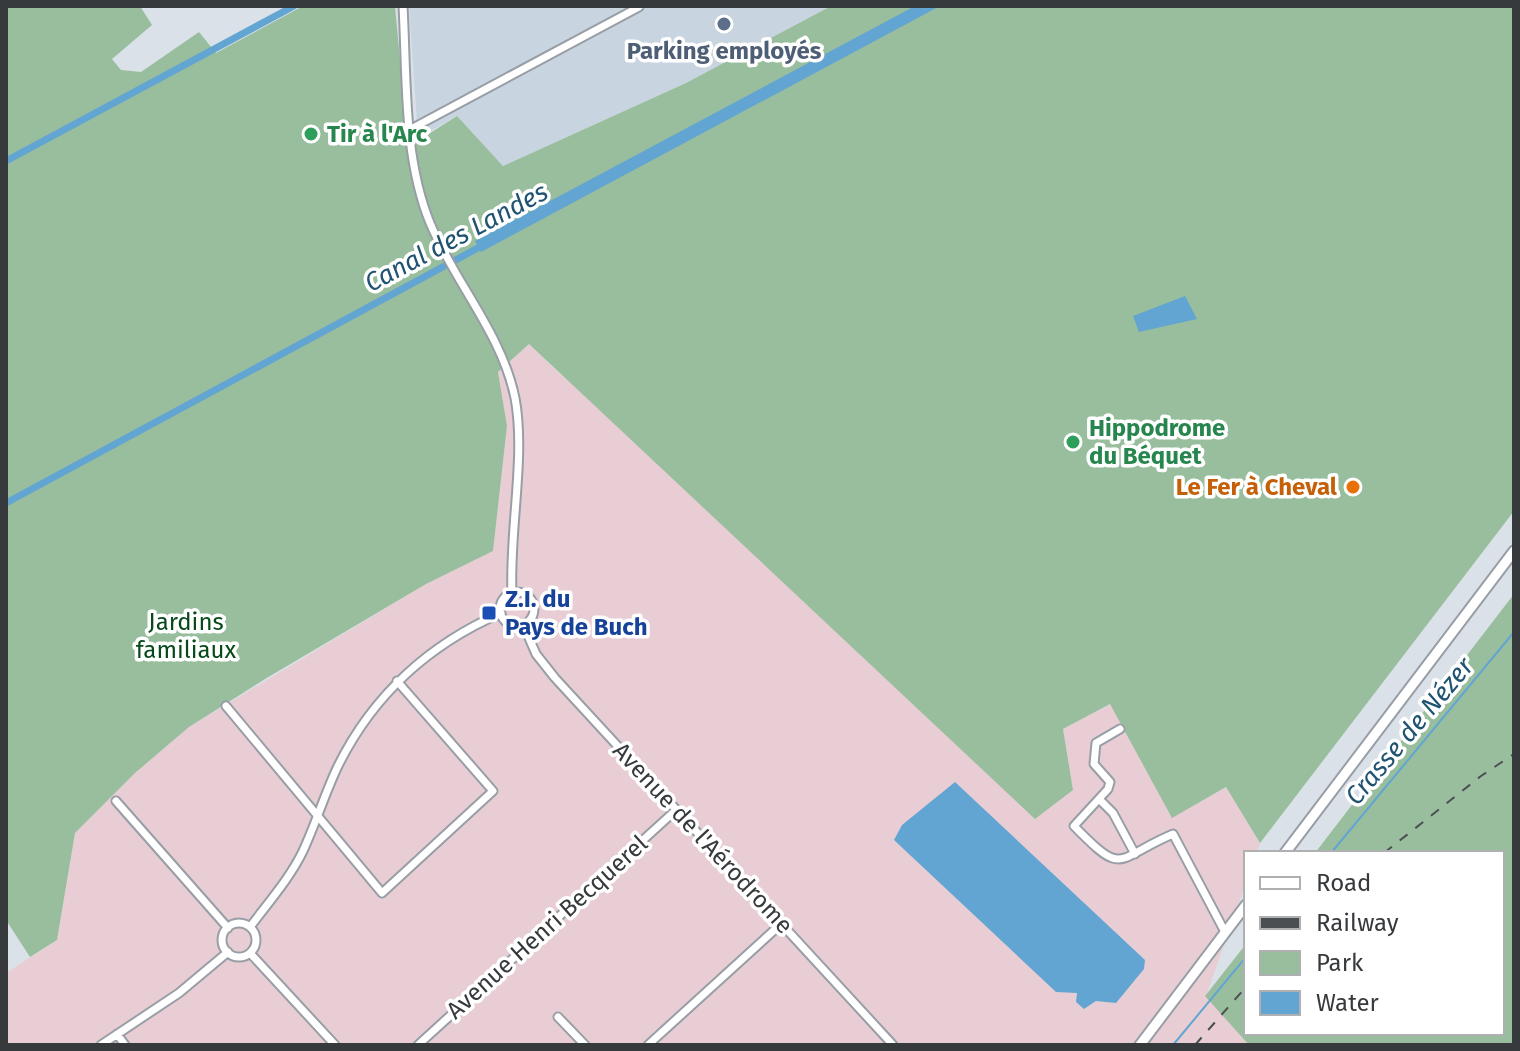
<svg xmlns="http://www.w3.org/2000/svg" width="1520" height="1051" viewBox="0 0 1520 1051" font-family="'Fira Sans',sans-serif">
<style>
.built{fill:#c8d5e1}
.industrial{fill:#e8ced4}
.green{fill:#99be9d}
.water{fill:#62a5d2}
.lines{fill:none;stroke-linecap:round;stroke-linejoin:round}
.stream{stroke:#62a5d2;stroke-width:2}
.canal{stroke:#62a5d2;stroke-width:7}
.minor-casing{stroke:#989ea5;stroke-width:11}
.major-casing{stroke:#989ea5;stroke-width:13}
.minor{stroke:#fff;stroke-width:7}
.major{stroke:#fff;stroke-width:9}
.rail{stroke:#4b4f52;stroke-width:2;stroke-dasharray:10 10;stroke-linecap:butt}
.service-dot{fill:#5c6f8a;stroke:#fff;stroke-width:3}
.leisure-dot{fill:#2e9e5b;stroke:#fff;stroke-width:3}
.food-dot{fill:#e8710a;stroke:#fff;stroke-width:3}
.transit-dot{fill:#1a4fb4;stroke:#fff;stroke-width:3}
.labels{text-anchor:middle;stroke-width:7;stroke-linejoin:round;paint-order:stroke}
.service-label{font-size:24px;font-weight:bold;fill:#4e5e75;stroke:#fff}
.leisure-label{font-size:24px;font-weight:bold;fill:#27864d;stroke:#fff;text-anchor:start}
.food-label{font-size:24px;font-weight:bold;fill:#c56008;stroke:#fff;text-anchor:end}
.transit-label{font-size:24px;font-weight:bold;fill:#164399;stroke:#fff;text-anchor:start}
.park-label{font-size:24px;fill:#074919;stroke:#fff}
.street-label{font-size:24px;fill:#373a3d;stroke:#fff}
.water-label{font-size:26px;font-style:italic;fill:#205372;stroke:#fff}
</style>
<rect width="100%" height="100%" fill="#dae1e8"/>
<path class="built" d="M409,6H831L686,83L503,166L457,116L418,138Z"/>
<path class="industrial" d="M529,344L559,373L1073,790L1063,729L1111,704L1172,817L1227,787L1260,843L1257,853H1246V883L1206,996L1249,1045H6V973L57,940L75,833L135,773L189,727L426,584L493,551L507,426L498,372Z"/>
<path class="green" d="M6,6H140L152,25L112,59L121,70L141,72L199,32L216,53L303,6H395L408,147L457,116L503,166L686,83L831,6H1514V511L1260,843L1226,787L1172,818L1110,704L1063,729L1073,790L1035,819L529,344L498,372L507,426L493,551L426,584L265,679L189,727L135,773L75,833L57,940L30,957L6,920Z
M1514,594V1045H1249L1205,996L1246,944V1033H1502V853H1315Z"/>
<path class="water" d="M915,6H940L481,252L475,241Z
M1185,296L1197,319L1139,332L1133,316Z
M955,782L1145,960L1144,969L1116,1003L1096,1001L1084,1009L1076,1002L1077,993L1056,992L894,840L902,825Z"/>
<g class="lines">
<path class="stream" d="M1331,853L1514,632
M1173,1045L1246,957"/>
<path class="canal" d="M6,161L294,6
M6,503L487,243"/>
<g class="minor-casing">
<path id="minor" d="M403,6C407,77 403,157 430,223C455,283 502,334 515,398C526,456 509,531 512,593
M411,129L639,7
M500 609a17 17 0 1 1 34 0a17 17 0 1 1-34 0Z
M523,624L536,654L555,678L893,1045
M226,706L382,893L493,791L397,681
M1120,729L1096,743L1094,764L1110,782L1108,789L1074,826C1125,878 1114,859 1173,834L1225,932
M1099,799L1113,813L1135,854
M116,801L228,928
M222 940a17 17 0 1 1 34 0a17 17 0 1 1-34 0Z
M250,927C268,903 290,878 303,851C316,823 325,793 338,766C373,695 430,644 501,613
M250,953L335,1045
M558,1017L585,1045
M117,1034L125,1045
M101,1045L179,993L228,952
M418,1045L676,810
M648,1045L781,924"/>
</g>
<g class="major-casing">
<path id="major" d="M1285,853L1514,551
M1140,1045L1246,905"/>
</g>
<use href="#minor" class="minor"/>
<use href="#major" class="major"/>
<path class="rail" d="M1384,853L1481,776L1514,754
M1195,1045L1246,987"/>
</g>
<circle class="service-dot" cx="724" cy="24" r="8"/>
<g class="leisure-dot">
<circle cx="311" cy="134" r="8"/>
<circle cx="1073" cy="442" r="8"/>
</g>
<circle class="food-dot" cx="1353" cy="487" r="8"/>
<rect class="transit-dot" x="481" y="605" width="16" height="16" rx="4"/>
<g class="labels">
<g class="service-label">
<text x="724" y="59">Parking employés</text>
</g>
<g class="leisure-label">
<text x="327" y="142">Tir à l'Arc</text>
<text x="1089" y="436">Hippodrome<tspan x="1089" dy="28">du Béquet</tspan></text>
</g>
<g class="food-label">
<text x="1337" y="495">Le Fer à Cheval</text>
</g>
<g class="transit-label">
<text x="505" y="607">Z.I. du<tspan x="505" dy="28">Pays de Buch</tspan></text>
</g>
<g class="park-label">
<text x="186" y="630">Jardins<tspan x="186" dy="28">familiaux</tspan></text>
</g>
<g class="street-label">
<text transform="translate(703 838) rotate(47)" y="8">Avenue de l'Aérodrome</text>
<text transform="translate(547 927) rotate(-42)" y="8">Avenue Henri Becquerel</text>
</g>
<g class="water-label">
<text transform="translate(456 237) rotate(-28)" y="9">Canal des Landes</text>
<text transform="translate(1409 731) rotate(-50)" y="9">Crasse de Nézer</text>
</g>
</g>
<rect width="1520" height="1051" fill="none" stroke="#373a3d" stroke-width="16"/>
<rect x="1244" y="851" width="260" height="184" fill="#ffffff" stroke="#afb0b1" stroke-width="2"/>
<rect x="1260" y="877" width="40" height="12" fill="#ffffff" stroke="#afb0b1" stroke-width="2"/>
<text x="1316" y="891" font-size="24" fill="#373a3d">Road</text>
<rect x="1260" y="917" width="40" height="12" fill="#4b4f52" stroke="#afb0b1" stroke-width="2"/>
<text x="1316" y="931" font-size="24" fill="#373a3d">Railway</text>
<rect x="1260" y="951" width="40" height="24" fill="#99be9d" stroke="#afb0b1" stroke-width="2"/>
<text x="1316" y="971" font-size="24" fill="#373a3d">Park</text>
<rect x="1260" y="991" width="40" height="24" fill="#62a5d2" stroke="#afb0b1" stroke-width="2"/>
<text x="1316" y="1011" font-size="24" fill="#373a3d">Water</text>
</svg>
